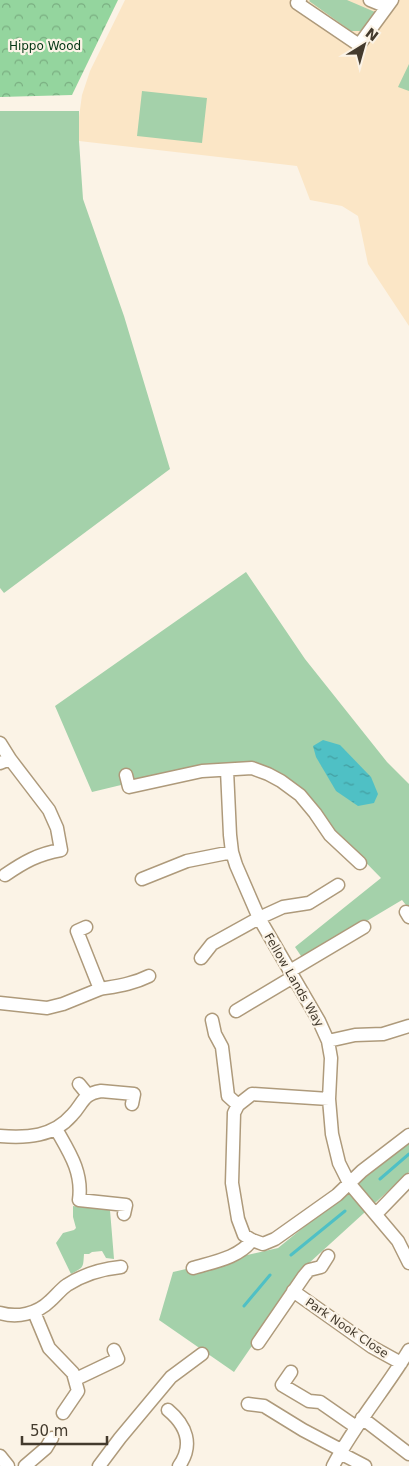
<svg xmlns="http://www.w3.org/2000/svg" width="409" height="1466" viewBox="0 0 409 1466" font-family="'DejaVu Sans',sans-serif">
<style>
.built{fill:#fbe6c6}
.green{fill:#a4d1aa}
.forest{fill:url(#forest-crowns)}
.water{fill:url(#water-ripples)}
.lines{fill:none;stroke-linecap:round;stroke-linejoin:round}
.stream{stroke:#4fc0c5;stroke-width:3}
.minor-casing{stroke:#ae9a7b;stroke-width:15}
.minor{stroke:#fff;stroke-width:12}
.labels{text-anchor:middle;stroke-width:4.5;stroke-linejoin:round;paint-order:stroke}
.park-label{font-size:12px;fill:#053715;stroke:#fbf3e6}
.street-label{font-size:12px;fill:#433a2d;stroke:#fbf3e6}
</style>
<defs>
<pattern id="forest-crowns" width="20" height="18" patternUnits="userSpaceOnUse" patternTransform="scale(1.25)"><rect width="20" height="18" fill="#94d59e"/><path d="M2 6a3 3 0 1 1 6 0M12 15a3 3 0 1 1 6 0" fill="none" stroke="#7aae81"/></pattern>
<pattern id="water-ripples" width="26" height="14" patternUnits="userSpaceOnUse" patternTransform="scale(1.25)"><rect width="26" height="14" fill="#4fc0c5"/><path d="M2 4q2-2 4 0t4 0M15 11q2-2 4 0t4 0" fill="none" stroke="#439da0"/></pattern>
</defs>
<rect width="100%" height="100%" fill="#fbf3e6"/>
<path class="built" d="M125,0H409V326L368,264L358,216L342,206L310,200L297,166L79,141V117L82,95L90,71Z"/>
<path class="green" d="M310,0H347L375,12L361,31H351L309,1Z
M409,64V91L398,87Z
M142,91L207,98L202,143L137,136Z
M0,111H79V141L83,199L124,316L170,469L4,593L0,588Z
M246,572L305,659L387,762L409,784V909L402,900L303,959L295,947L381,878L336,832L306,793L286,776L254,761L171,773L92,792L55,706Z
M409,1142V1172L308,1264L234,1372L159,1320L173,1272L278,1248Z
M82,1204L108,1208L110,1210L114,1259L106,1258L102,1251L92,1252L89,1254H84C83,1268 84,1267 71,1274L56,1243L63,1233L74,1230L76,1228L73,1217V1206L80,1207Z"/>
<path class="forest" d="M0,0H118L72,95L0,97Z"/>
<path class="water" d="M323,740L340,745L371,777L378,794L374,803L358,806L336,791L316,757L313,746Z"/>
<g class="lines">
<path class="stream" d="M380,1179L409,1154
M291,1255L345,1211
M244,1306L270,1275"/>
<g class="minor-casing">
<path id="minor" d="M300,0L297,3L359,45L392,0
M370,0L387,7
M0,743L10,759L0,763
M227,770L230,835L232,852L236,865L259,918L319,1021L328,1041L331,1058L329,1099L332,1134L339,1163L349,1183L398,1241L409,1263
M126,775L129,787L202,771L252,768L268,774L281,781L300,795L315,813L330,835L360,863
M5,875C24,862 38,854 61,850L57,828L49,810L10,759
M142,879L187,861L232,852
M406,912L409,917
M201,958L212,944L259,918L283,907L309,903L338,885
M290,971L364,927
M100,989C117,986 133,984 149,976
M0,1003L47,1008L63,1004L100,989L77,931L86,927
M236,1011L293,977
M212,1020L215,1034L222,1047L228,1096L238,1105
M328,1041L355,1035L383,1034L409,1026
M79,1084L88,1095
M329,1099L252,1094L238,1105L234,1113L232,1183L238,1219L244,1235L252,1240L263,1244L275,1239L337,1195L362,1171L409,1135
M56,1129C69,1152 83,1172 79,1200L126,1205L124,1214
M0,1136C27,1138 53,1137 72,1115C83,1104 82,1094 101,1091L134,1094L132,1104
M376,1214L409,1180
M193,1268C213,1262 239,1258 252,1240
M293,1291L372,1347L401,1363
M34,1312L49,1348L73,1373L78,1391L63,1413
M0,1313C17,1318 37,1314 50,1301C56,1296 60,1290 67,1285C84,1274 101,1269 121,1267
M258,1343L304,1276L309,1270L321,1267L328,1256
M291,1372L282,1385L309,1401L320,1402L356,1427
M76,1379L118,1359L114,1350
M248,1404L264,1406L303,1430L341,1450
M168,1410C186,1425 194,1445 179,1466
M362,1418L409,1454
M340,1453L365,1466
M0,1456L8,1466
M25,1466L46,1448L52,1438
M99,1466L120,1438L171,1377L202,1354
M333,1466C354,1425 385,1390 409,1350"/>
</g>
<use href="#minor" class="minor"/>
</g>
<g class="labels">
<g class="park-label">
<text x="45" y="50">Hippo Wood</text>
</g>
<g class="street-label">
<text transform="translate(294 980) rotate(60)" y="4">Fellow Lands Way</text>
<text transform="translate(347 1328) rotate(34)" y="4">Park Nook Close</text>
</g>
</g>
<g transform="translate(364 45) rotate(37)" stroke="#fbf3e6" stroke-width="4" paint-order="stroke">
<path d="M0-4L9 19L0 12L-9 19Z" fill="#433a2d"/>
<text y="-8" font-size="14" font-weight="bold" text-anchor="middle" fill="#433a2d">N</text>
</g>
<path d="M22 1436v8h85v-8" fill="none" stroke="#433a2d" stroke-width="2.5"/>
<text x="30" y="1436" font-size="15" fill="#433a2d" stroke="#fbf3e6" stroke-width="4" paint-order="stroke">50 m</text>
</svg>
